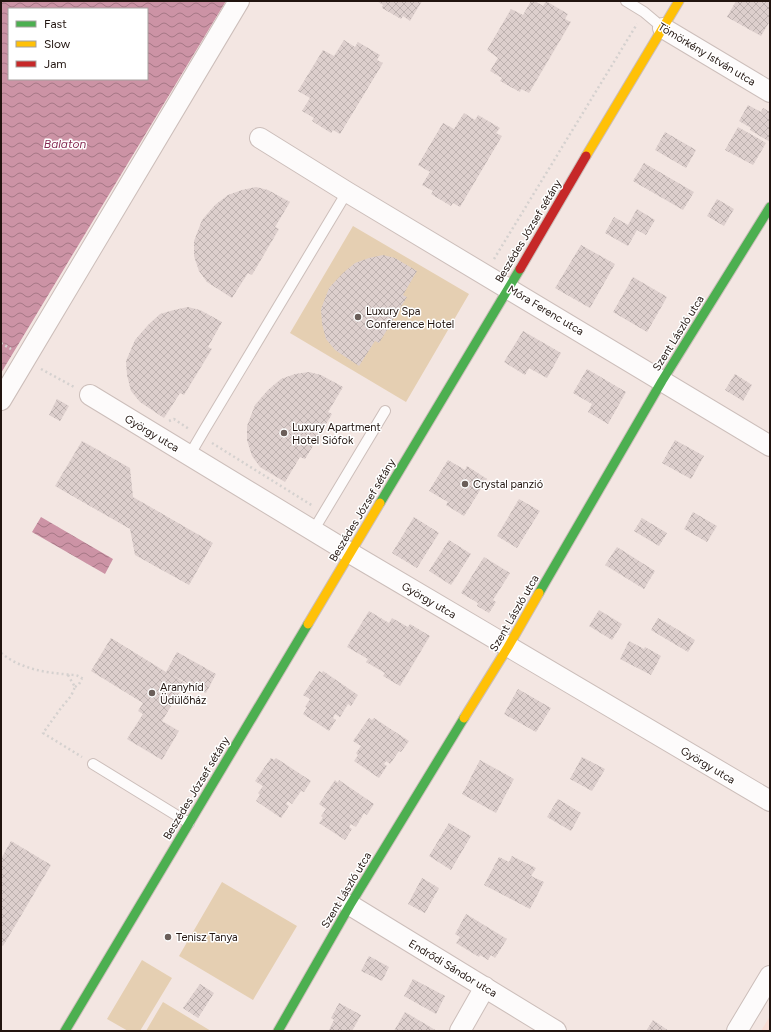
<svg xmlns="http://www.w3.org/2000/svg" width="771" height="1032" viewBox="0 0 771 1032" font-family="Figtree,sans-serif">
<style>
.built{fill:#f8ddd5}
.grass{fill:#e5cfb2}
.water{fill:url(#water-waves);fill-rule:evenodd}
.building{fill:url(#building-cross-hatch)}
.lines{fill:none;stroke-linecap:round;stroke-linejoin:round}
.lane-casing{stroke:#ccbeba;stroke-width:12}
.street-casing{stroke:#ccbeba;stroke-width:22}
.fast-casing{stroke:#ccbeba;stroke-width:11}
.slow-casing{stroke:#ccbeba;stroke-width:11}
.jam-casing{stroke:#ccbeba;stroke-width:11}
.path{stroke:#d5d1cf;stroke-width:2.5;stroke-dasharray:2 3;stroke-linecap:butt}
.lane{stroke:#fdfbfb;stroke-width:10}
.street{stroke:#fdfbfb;stroke-width:20}
.fast{stroke:#4caf50;stroke-width:9}
.slow{stroke:#ffc107;stroke-width:9}
.jam{stroke:#c62828;stroke-width:9}
.poi-dot{fill:#6a5e59;stroke:#fff;stroke-width:1.5}
.labels{text-anchor:middle;stroke-width:3;stroke-linejoin:round;paint-order:stroke}
.street-label{font-size:11px;fill:#21140f;stroke:#fff}
.poi-label{font-size:11px;fill:#21140f;stroke:#fff;text-anchor:start}
.water-label{font-size:12px;font-style:italic;fill:#862a53;stroke:#fff}
</style>
<defs>
<pattern id="water-waves" width="16" height="10" patternUnits="userSpaceOnUse"><rect width="16" height="10" fill="#cc93a5"/><path d="M0 5q4-4 8 0t8 0" fill="none" stroke="#a57785"/></pattern>
<pattern id="building-cross-hatch" width="8" height="8" patternUnits="userSpaceOnUse"><rect width="8" height="8" fill="#ddcfcd"/><path d="M0 0l8 8M0 8l8-8" fill="none" stroke="#bdb1af"/></pattern>
</defs>
<rect width="100%" height="100%" fill="#f3e6e2"/>
<path class="built" d="M770,1016V1031H761Z"/>
<path class="grass" d="M353,226L469,294L406,402L290,333Z
M222,882L297,926L253,1000L179,956Z
M142,960L172,978L140,1031H128L107,1019Z
M163,1002L211,1031H146Z"/>
<path class="water" d="M1,1H226L1,373ZM9,9H147V79H9Z
M41,517L113,559L105,574L32,532Z"/>
<path class="building" d="M377,1H422L410,21L403,16L401,19L382,8L383,5Z
M531,1H535L543,6L546,1L568,14L565,19L571,22L529,93L521,89L520,92L500,81L502,78L490,71L498,58L487,50L511,9L523,15Z
M736,1H770V21L761,36L727,17Z
M344,40L355,47L358,42L380,55L377,60L383,63L340,134L333,130L331,133L312,121L314,118L302,111L310,98L298,91L323,50L334,56Z
M748,105L761,112L763,108L770,112V142L750,130L751,128L739,121Z
M464,113L475,120L478,115L500,128L496,133L502,136L460,207L453,203L451,206L431,194L433,191L422,185L430,172L418,165L443,123L454,129Z
M738,127L766,143L753,165L725,150Z
M665,132L696,150L686,168L655,150Z
M644,163L694,192L683,210L633,181Z
M256,187L268,190L290,202L275,227L279,229L252,275L248,273L232,298L207,282L199,271L194,256V241L202,220L215,205L228,195L242,190Z
M717,199L734,209L724,226L707,216Z
M637,209L655,220L646,235L637,230L628,246L605,233L614,217L628,225Z
M581,245L615,264L590,308L555,288Z
M383,255L395,258L417,271L403,295L407,297L379,343L375,341L359,366L335,350L326,339L322,324L321,309L329,288L343,273L355,263L369,258Z
M633,277L667,297L647,332L613,312Z
M188,307L200,310L222,322L208,347L212,349L184,395L180,393L164,418L140,402L131,391L127,375L126,361L135,340L148,325L160,314L174,310Z
M523,331L561,353L547,378L529,368L525,375L504,362Z
M587,369L626,392L608,424L588,412L592,404L573,393Z
M309,372L321,375L343,387L328,412L332,414L305,459L300,457L285,482L260,467L252,456L247,440V426L255,405L268,390L281,379L295,374Z
M735,374L752,385L743,401L725,390Z
M57,399L69,406L60,421L49,415Z
M675,440L704,456L691,479L662,463Z
M82,441L130,468L133,497L213,543L189,585L135,555L130,529L55,486Z
M448,460L465,470L467,466L487,479L464,516L446,505L448,502L429,491Z
M519,499L540,511L517,548L497,536Z
M693,512L717,526L707,542L684,529Z
M414,517L439,533L417,568L392,553Z
M642,518L667,533L659,546L634,531Z
M449,540L471,554L451,585L429,571Z
M617,547L655,571L644,589L605,565Z
M484,557L510,573L493,600L496,602L489,613L477,606L478,603L461,593Z
M599,610L622,624L612,640L589,626Z
M369,611L389,623L392,618L408,627L410,624L430,636L400,686L383,676L385,673L366,662L368,659L347,647Z
M658,618L695,640L688,652L651,630Z
M111,638L166,672L177,652L216,674L206,693L172,675L185,683L162,721L179,731L162,760L127,739L143,714L138,711L143,703L91,671Z
M629,641L644,649L645,647L661,656L651,675L620,659Z
M319,671L322,673L323,671L358,695L351,706L348,704L340,717L335,714L333,718L336,720L329,731L303,714L307,708L305,707L310,699L303,695Z
M518,689L551,708L536,732L504,714Z
M369,718L372,720L374,718L409,741L401,752L399,751L390,764L386,761L384,764L387,766L379,778L354,761L358,755L356,753L361,746L353,741Z
M582,757L605,769L592,791L570,779Z
M271,758L274,760L276,758L311,781L304,792L301,791L292,804L288,801L286,804L289,806L281,818L256,801L260,795L258,793L263,786L255,781Z
M480,760L514,779L496,813L462,794Z
M335,780L338,783L339,780L374,804L367,815L364,813L356,827L351,824L349,827L352,829L345,840L319,823L323,818L321,816L326,809L319,804Z
M558,799L581,813L571,831L547,817Z
M449,823L471,836L451,870L429,856Z
M11,841L51,865L3,946L1,945V859Z
M512,856L536,868L531,876L544,882L530,909L484,885L499,857L509,862Z
M422,878L439,888L425,913L408,904Z
M466,914L507,939L495,958L491,955L488,960L480,955L479,957L456,943L460,937L455,934Z
M369,956L389,967L382,981L361,971Z
M413,979L445,996L436,1014L404,996Z
M200,984L214,993L198,1018L183,1008Z
M339,1003L361,1015L352,1031H331L329,1030L334,1020L331,1018Z
M405,1012L437,1031H394Z
M653,1020L669,1031H646Z"/>
<g class="lines">
<g class="lane-casing">
<path id="lane" d="M626,1L644,12L663,28
M189,456L203,432L347,192
M313,531L385,411
M93,764L189,823"/>
</g>
<g class="street-casing">
<path id="street" d="M663,28L770,92
M260,138L347,192L770,446
M90,395L350,553L770,801
M1,400L239,1
M350,905L556,1031
M460,1031L485,987
M737,1031L770,976"/>
</g>
<g class="fast-casing">
<path id="fast" d="M380,503L520,269
M539,593L662,381L770,207
M65,1031L308,624
M278,1031L350,905L464,718"/>
</g>
<g class="slow-casing">
<path id="slow" d="M586,156L679,1
M308,624L380,503
M464,718L508,647L539,593"/>
</g>
<g class="jam-casing">
<path id="jam" d="M520,269L586,156"/>
</g>
<path class="path" d="M494,259L637,24
M1,343L11,349
M41,369L74,387
M169,421L174,419L189,429
M212,443L313,506
M1,653C22,670 48,673 74,675C78,675 81,678 85,680
M68,675L75,687L71,696L61,708L43,733L82,757
M75,687L79,684L82,679"/>
<use href="#lane" class="lane"/>
<use href="#street" class="street"/>
<use href="#fast" class="fast"/>
<use href="#slow" class="slow"/>
<use href="#jam" class="jam"/>
</g>
<g class="poi-dot">
<circle cx="358" cy="317" r="4"/>
<circle cx="284" cy="433" r="4"/>
<circle cx="465" cy="484" r="4"/>
<circle cx="152" cy="693" r="4"/>
<circle cx="168" cy="937" r="4"/>
</g>
<g class="labels">
<g class="street-label">
<text transform="translate(707 54) rotate(31)" y="4">Tömörkény István utca</text>
<text transform="translate(528 231) rotate(-59)" y="4">Beszédes József sétány</text>
<text transform="translate(546 310) rotate(31)" y="4">Móra Ferenc utca</text>
<text transform="translate(678 333) rotate(-58)" y="4">Szent László utca</text>
<text transform="translate(152 433) rotate(31)" y="4">György utca</text>
<text transform="translate(362 510) rotate(-59)" y="4">Beszédes József sétány</text>
<text transform="translate(429 600) rotate(30)" y="4">György utca</text>
<text transform="translate(514 613) rotate(-60)" y="4">Szent László utca</text>
<text transform="translate(708 765) rotate(31)" y="4">György utca</text>
<text transform="translate(196 788) rotate(-59)" y="4">Beszédes József sétány</text>
<text transform="translate(346 890) rotate(-59)" y="4">Szent László utca</text>
<text transform="translate(453 968) rotate(31)" y="4">Endrődi Sándor utca</text>
</g>
<g class="poi-label">
<text x="366" y="315">Luxury Spa<tspan x="366" dy="13">Conference Hotel</tspan></text>
<text x="292" y="431">Luxury Apartment<tspan x="292" dy="13">Hotel Siófok</tspan></text>
<text x="473" y="488">Crystal panzió</text>
<text x="160" y="691">Aranyhíd<tspan x="160" dy="13">Üdülőház</tspan></text>
<text x="176" y="941">Tenisz Tanya</text>
</g>
<g class="water-label">
<text x="65" y="148">Balaton</text>
</g>
</g>
<rect width="771" height="1032" fill="none" stroke="#21140f" stroke-width="4"/>
<rect x="8" y="8" width="140" height="72" fill="#ffffff" stroke="#a6a19f"/>
<rect x="16" y="21" width="20" height="6" fill="#4caf50" stroke="#a6a19f"/>
<text x="44" y="28" font-size="12" fill="#21140f">Fast</text>
<rect x="16" y="41" width="20" height="6" fill="#ffc107" stroke="#a6a19f"/>
<text x="44" y="48" font-size="12" fill="#21140f">Slow</text>
<rect x="16" y="61" width="20" height="6" fill="#c62828" stroke="#a6a19f"/>
<text x="44" y="68" font-size="12" fill="#21140f">Jam</text>
</svg>
